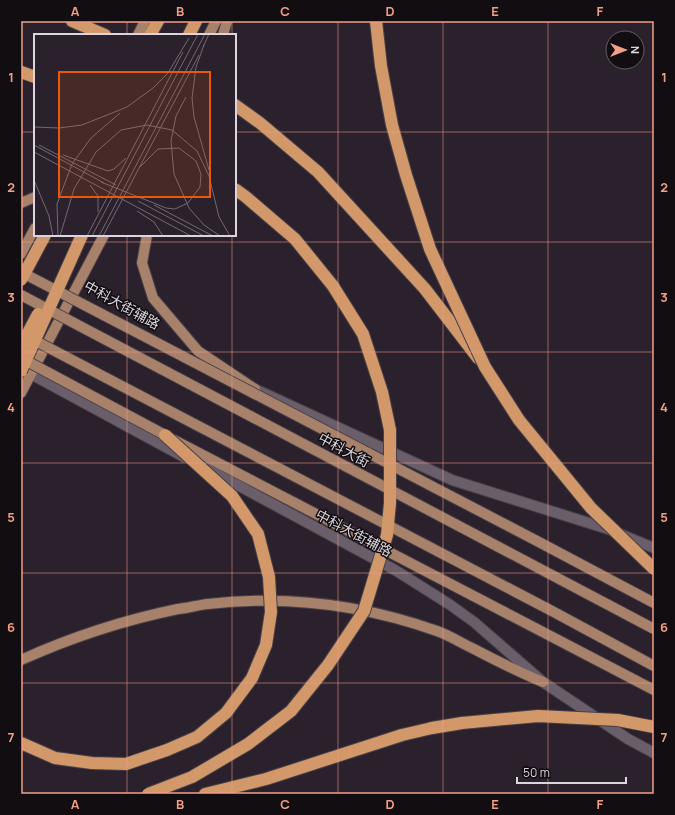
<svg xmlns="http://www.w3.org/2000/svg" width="675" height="815" viewBox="0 0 675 815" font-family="Manrope,'Noto Sans SC',sans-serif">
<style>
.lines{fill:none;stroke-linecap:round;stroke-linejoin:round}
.minor-casing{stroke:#474048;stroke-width:12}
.major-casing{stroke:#474048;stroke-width:12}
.highway-casing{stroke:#474048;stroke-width:14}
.minor{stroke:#695e6a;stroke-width:10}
.major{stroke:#a8816a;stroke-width:10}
.highway{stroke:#d2986a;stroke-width:12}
.major-bridge-casing{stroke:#474048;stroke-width:12;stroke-linecap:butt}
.highway-bridge-casing{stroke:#474048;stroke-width:14;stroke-linecap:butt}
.major-bridge{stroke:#a8816a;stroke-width:10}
.highway-bridge{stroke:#d2986a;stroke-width:12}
.grid{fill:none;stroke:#f39f86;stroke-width:1;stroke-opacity:0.55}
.labels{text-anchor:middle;stroke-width:3;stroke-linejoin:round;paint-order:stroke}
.street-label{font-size:14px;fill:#dcd5dd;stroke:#110d11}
.inset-road{fill:none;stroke:#726973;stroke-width:1}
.view{fill:#e8590c;fill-opacity:0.15;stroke:#e8590c;stroke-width:2}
.inset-edge{fill:none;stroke:#dcd5dd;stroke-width:2}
.neatline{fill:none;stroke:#f39f86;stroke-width:1.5}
.grid-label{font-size:13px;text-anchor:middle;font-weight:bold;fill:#f39f86}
</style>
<rect width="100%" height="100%" fill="#2b212c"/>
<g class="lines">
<g class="minor-casing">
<path id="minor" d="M31,374L184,457
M257,390L452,480L608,529L654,548
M206,468L395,570L449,604L474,622L543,682L628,739L654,753"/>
</g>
<g class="major-casing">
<path id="major" d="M138,35L145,21
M209,35L216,21
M223,35L227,21
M21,203L35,197
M147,235L142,263L153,298L198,351L255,389
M21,254L35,228
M21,393L104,235
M174,440L654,690
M21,660C72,637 124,620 178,609C188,608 198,605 208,604C285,595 364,605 437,631C449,635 461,643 472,648C495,660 518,672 543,682"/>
</g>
<g class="highway-casing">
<path id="highway" d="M72,21L105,35
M150,35L158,21
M189,35L196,21
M21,72L35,77
M235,105L260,123L318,172L425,289L478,358
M205,794L266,779L402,735L432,728"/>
</g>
<use href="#minor" class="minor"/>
<use href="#major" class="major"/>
<use href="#highway" class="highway"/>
<g class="major-bridge-casing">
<path id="major-bridge" d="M21,272L537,541L654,603
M21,295L654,629
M28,337L552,611L654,666
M21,358L165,435"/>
</g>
<g class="highway-bridge-casing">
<path id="highway-bridge" d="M376,21L381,66L392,125L406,175L430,249L485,367L519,420L591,508L654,569
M21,280L45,235
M21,346L38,314
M21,371L82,235
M432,728L462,723L538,716L618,720L654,727
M21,743L55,758L92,763L126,764L167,750L197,737L226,713L252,678L266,645L271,612L269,577L258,534L232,496L165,435
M148,794L192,777L248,744L291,711L328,665L364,611L387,535L390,503V430L382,392L363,334L333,286L295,239L246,197L235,189"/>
</g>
<use href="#major-bridge" class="major-bridge"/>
<use href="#highway-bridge" class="highway-bridge"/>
</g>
<path class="grid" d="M127,21V35M232,21V35M338,21V794M443,21V794M548,21V794M21,132H35M235,132H654M127,235V794M232,235V794M21,242H654M21,352H654M21,463H654M21,573H654M21,683H654"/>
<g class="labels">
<g class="street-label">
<text transform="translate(122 305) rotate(29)" y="5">中科大街辅路</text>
<text transform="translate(344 450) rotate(28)" y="5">中科大街</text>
<text transform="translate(354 533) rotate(28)" y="5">中科大街辅路</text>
</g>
</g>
<g transform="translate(34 34)">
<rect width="202" height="202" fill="#2b212c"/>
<path class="inset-road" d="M170,11L162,33L158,64L160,83L175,136M169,13L175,0M152,63L142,82L137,107L140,140L155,174L170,191L186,202M0,93L25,94L48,91L93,73L119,54L134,39L155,4M0,111L70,149M5,111L82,151M0,118L157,202M29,121L74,137L80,135L92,124M0,146L15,182L19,202M67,148L132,174L141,175L154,169L166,153L167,140L162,127L145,114L124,115L106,133M56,151L64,162V178M104,167L170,202M120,171L179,202M103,177L120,188L129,202M24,202L23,170L38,130L57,104L86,79M26,202L40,155L62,118L87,96L113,91L138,96L163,117L175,142L185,183L196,202M53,202L149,18M58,202L164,0M65,202L171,0M69,202L165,21"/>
<path class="view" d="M25,38H176V163H25Z"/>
<rect width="202" height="202" class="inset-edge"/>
</g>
<rect width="675" height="815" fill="none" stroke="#110d11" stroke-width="44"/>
<g transform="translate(625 50) rotate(90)"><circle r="19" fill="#110d11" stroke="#625d63"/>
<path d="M0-3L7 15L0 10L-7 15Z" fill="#f39f86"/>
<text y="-6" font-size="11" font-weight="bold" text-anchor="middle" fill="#dcd5dd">N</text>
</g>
<path d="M517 777v6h109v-6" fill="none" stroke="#dcd5dd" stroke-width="2"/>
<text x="523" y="777" font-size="12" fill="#dcd5dd" stroke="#110d11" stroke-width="3" paint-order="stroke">50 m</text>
<rect x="22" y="22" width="631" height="771" class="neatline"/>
<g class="grid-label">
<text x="75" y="16">A</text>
<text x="180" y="16">B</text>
<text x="285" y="16">C</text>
<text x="390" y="16">D</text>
<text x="495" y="16">E</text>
<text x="600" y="16">F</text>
<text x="11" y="82">1</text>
<text x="664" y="82">1</text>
<text x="11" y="192">2</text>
<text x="664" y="192">2</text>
<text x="11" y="302">3</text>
<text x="664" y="302">3</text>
<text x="11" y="412">4</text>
<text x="664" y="412">4</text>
<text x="11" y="522">5</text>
<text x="664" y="522">5</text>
<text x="11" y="632">6</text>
<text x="664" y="632">6</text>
<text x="11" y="742">7</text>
<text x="664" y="742">7</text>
<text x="75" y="809">A</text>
<text x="180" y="809">B</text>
<text x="285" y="809">C</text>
<text x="390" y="809">D</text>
<text x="495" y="809">E</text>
<text x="600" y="809">F</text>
</g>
</svg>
